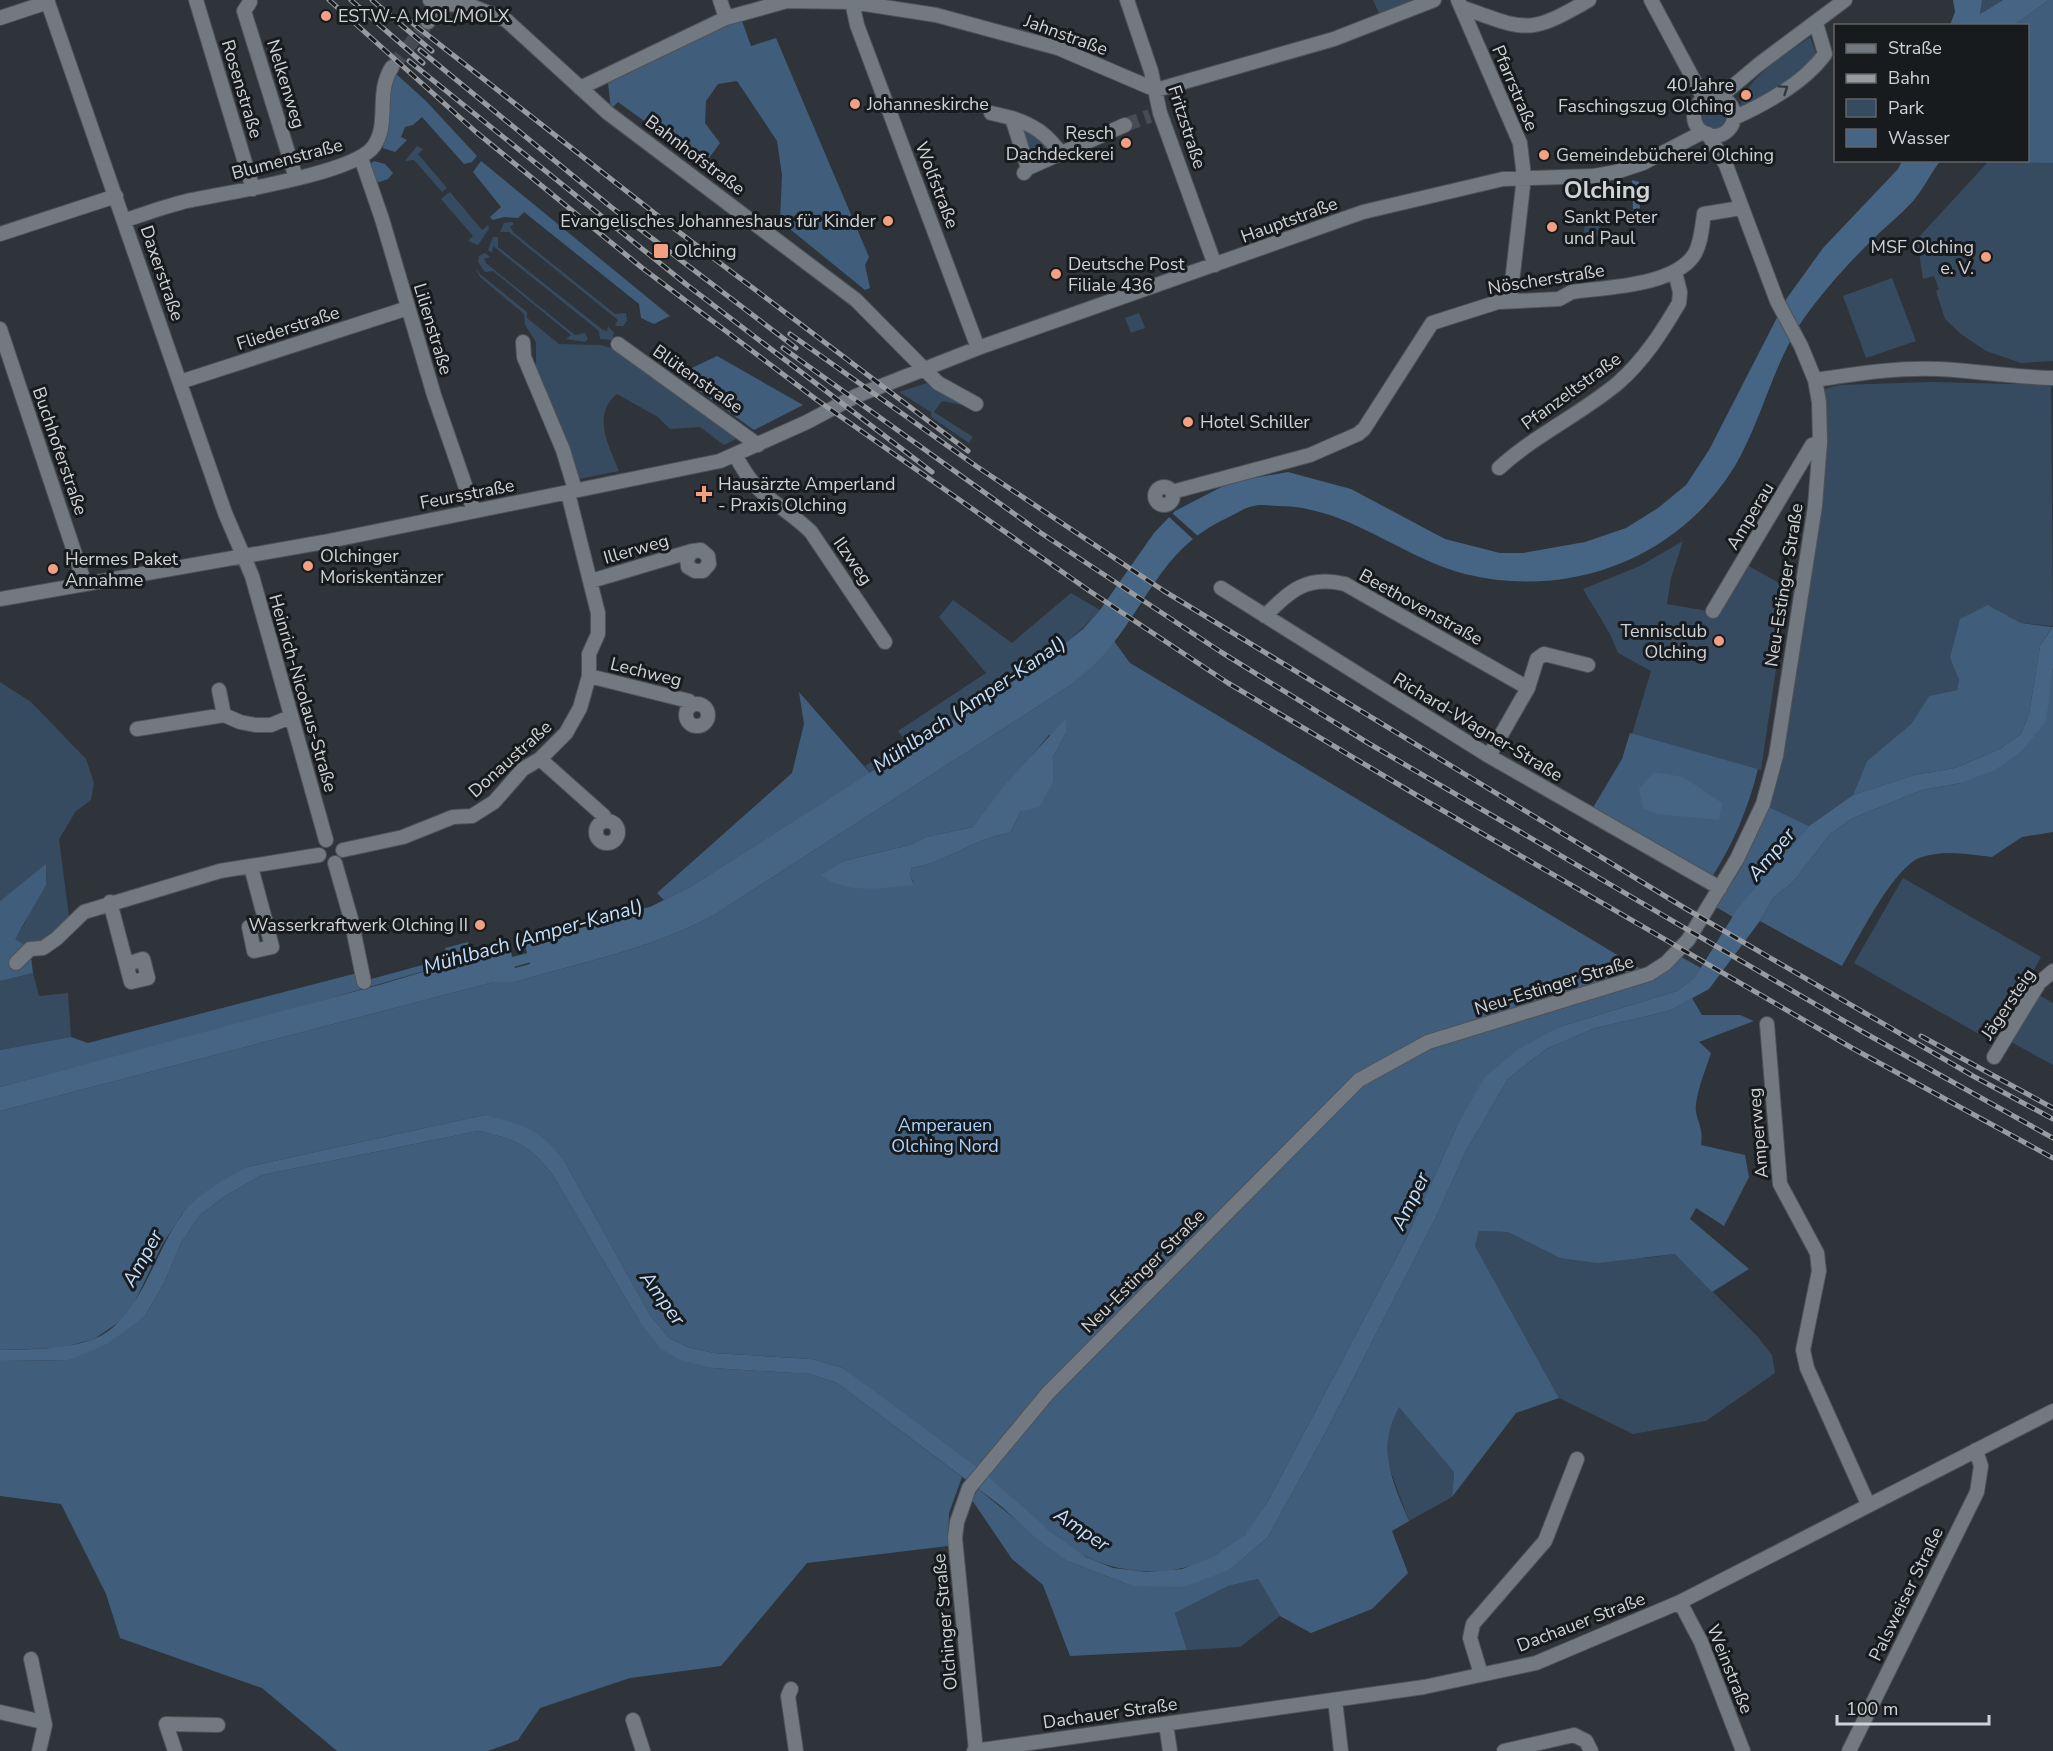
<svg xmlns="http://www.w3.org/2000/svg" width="2053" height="1751" viewBox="0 0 2053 1751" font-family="'Nunito Sans',sans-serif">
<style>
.green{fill:#374b60}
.forest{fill:#405e7c;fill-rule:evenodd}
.water{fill:#466483}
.pier{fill:#2e343a}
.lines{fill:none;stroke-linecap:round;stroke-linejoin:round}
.canal{stroke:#466483;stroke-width:10}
.minor-tunnel{stroke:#464c51;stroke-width:14;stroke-dasharray:14 7;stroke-linecap:butt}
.minor-casing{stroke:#4e5257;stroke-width:16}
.minor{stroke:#727980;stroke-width:14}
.rail-casing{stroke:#989ca1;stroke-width:5}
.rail{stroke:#181b1e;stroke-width:3;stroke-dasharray:9;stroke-linecap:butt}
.oneway{stroke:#33373b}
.poi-dot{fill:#f39f82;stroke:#181b1e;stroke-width:2}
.labels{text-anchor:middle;stroke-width:6;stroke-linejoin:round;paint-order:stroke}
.poi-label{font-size:18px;fill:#cfd2d6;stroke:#181b1e;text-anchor:start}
.street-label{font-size:18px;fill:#cfd2d6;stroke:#181b1e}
.park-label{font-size:18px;fill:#acd4fe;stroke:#181b1e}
.water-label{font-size:20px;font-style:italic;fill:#c1dffe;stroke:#181b1e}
.district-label{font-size:24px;font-weight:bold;fill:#cfd2d6;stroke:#181b1e}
</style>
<rect width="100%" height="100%" fill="#2e343a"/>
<path class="green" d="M1373,0H1420L1381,18Z
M1982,0H2003L1980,14Z
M1810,37L1817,56L1810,65L1752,105L1739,111C1744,77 1785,56 1810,37Z
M1701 117a13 13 0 1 1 26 0a13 13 0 1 1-26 0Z
M1022,126L1056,152L1029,163Z
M417,146L423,149L418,154L447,188L442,192L414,160L405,161Z
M1988,162L2053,163V361L2021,363L1986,351L1961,334L1945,319L1936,291L1939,289L1934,276L1923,279L1917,239Z
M450,192L482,230L488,225L489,229L478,245L468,241L473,236L441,199Z
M512,222L514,224L510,227L514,233L615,314L626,313L627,321L623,326H617L615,325L618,320L509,232H500L504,223Z
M1584 230a8 8 0 1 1 16 0a8 8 0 1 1-16 0Z
M493,237H498V247L603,330L607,331L608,326L614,333L612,340L600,339L599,331L493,246L492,253L488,250Z
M485,253L490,257L484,259L487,264L575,335L585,333L588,339L585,342L566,339L571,335L493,271L485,272L478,262L479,256Z
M475,267L481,275L527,312V318L559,344L600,345L618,350L738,438L724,445L700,427L670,429L658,417L617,394C591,415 609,446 619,471L579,479L536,368V342L525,325L524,314L480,277Z
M1892,278L1916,341L1866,358L1843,296Z
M1139,313L1145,328L1131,333L1125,318Z
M1931,382L2051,385L2053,626L2021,623L1988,605L1950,658L1959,680L1957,690L1929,696L1911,724L1867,761L1853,795L1809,826L1767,806L1825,464V389L1839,385Z
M927,383L972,407L942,401L934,412L973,437L969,443L931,417V412L899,392Z
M1683,541L1671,578L1667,604L1713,612L1745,564L1788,588L1761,770L1632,734L1651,671L1618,653L1610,634L1583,589L1640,566Z
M1071,593L1100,610C1042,675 944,726 870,773L865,766L905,740L898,731L986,673L939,617L953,600L1012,643Z
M0,682L31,702L86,759L94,783L91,800L76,811L59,839L69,916L43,948L30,949L14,939L25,923L46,865L0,901Z
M1903,878L2041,957L1993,1042L1854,963Z
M33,973L39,996L68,993L71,1037L0,1050V981Z
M2037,994L2053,1003V1065L2011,1042Z
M1479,1231L1508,1232L1560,1258H1646L1675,1254L1757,1336L1772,1355L1775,1373L1706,1421L1633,1434L1559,1398L1475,1246Z
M1399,1406L1454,1472L1452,1497L1409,1521L1388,1464V1426Z
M1258,1579L1280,1616L1240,1647L1187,1650L1175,1613L1228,1586Z"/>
<path class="forest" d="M2049,0H2053V163L1966,162L2028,160V26L2014,25Z
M741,18L751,46L776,38L869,257L865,265L870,288L865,290L780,221L782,175L777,141L737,81L718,84L706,101L705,123L720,143L709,158L698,160L618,102L611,109L608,83Z
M395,73L426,101L477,156L472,162L464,164L422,117L413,125L405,127L401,137L407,140L395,152L383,148L389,87Z
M374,161L385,164L393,173L388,179L376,183L369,165Z
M481,161L670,316L654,324L641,318L639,304L524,212L518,218L504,217L493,220L490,217L501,207L473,172Z
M717,356L803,405L754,430L677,375Z
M1988,605L2021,623L2052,627L2040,646L2029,714L2021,734L2000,749L1955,768L1914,775L1853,795L1867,761L1911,724L1929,696L1957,690L1959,680L1950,658L1960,619Z
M1114,641L1130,663L1649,974L1676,954L1701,968L1695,977L1677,991L1559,1027L1456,1128L1405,1241L1268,1501C1260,1512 1253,1527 1244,1536C1203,1575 1139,1581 1089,1558C1076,1552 1063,1541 1051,1532L843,1368L812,1359L714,1353L688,1347L669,1338L650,1315L566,1164L484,1115L247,1167L182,1214L162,1245L128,1316L94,1339L61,1348L0,1350V1111L494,982H515C585,961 649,950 714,915L1068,687L1098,660ZM1066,733L1053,757V782L1021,811L1010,833C974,838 948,862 912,868L910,875L914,884L822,875L843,861L910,845L926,837L973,827L1049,735Z
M2053,668V832L2022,837L1992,857C1969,854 1942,849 1919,858C1891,871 1859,938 1842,966L1760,921L1774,897L1793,882L1830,834L1853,818L1922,790L1961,783L2021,752L2050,682Z
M799,692L870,773L690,887L664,900L657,893L792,773L804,724Z
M1630,733L1758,769C1748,809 1734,842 1712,877L1591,811L1622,759Z
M1767,806L1809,826L1733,917L1716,907L1738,873Z
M46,864V885L15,939L30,949L33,973L0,981V901Z
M468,942L473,957L286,1011L0,1087V1050L71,1037L88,1043L361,972L364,981L448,958L445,948Z
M1692,998L1702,1015H1740L1754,1021L1699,1042L1711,1053C1706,1069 1698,1087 1696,1104C1694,1119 1704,1124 1701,1145L1745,1155L1749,1177L1724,1226L1696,1208L1690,1219L1749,1269L1712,1292L1675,1254L1598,1263L1560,1258L1508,1232L1479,1231L1475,1246L1559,1398L1516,1413L1452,1497L1454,1472L1399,1407C1376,1449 1392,1480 1409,1521L1392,1531L1408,1573L1372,1609L1311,1633L1280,1616L1258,1579L1228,1586L1175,1613L1187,1650L1070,1656L1043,1585L1012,1559L972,1500L978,1489L1067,1561L1132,1586L1231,1569L1268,1537L1328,1428L1436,1217L1466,1151L1508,1079L1546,1049L1595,1028L1669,1011Z
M478,1131C514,1139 529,1144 552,1174L639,1321L712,1368L810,1374L837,1383L962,1477L949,1513L948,1546L807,1563L721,1666L630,1678L540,1708L518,1740L488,1751H337L262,1688L120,1638L106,1594L61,1504L0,1496V1361L69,1360L145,1316L164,1283L181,1243L200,1215L225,1196L262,1175Z"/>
<path class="water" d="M1953,0H1982L1980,14L2003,0H2049L2014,25H1950L1955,12Z
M1902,161H1940C1931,173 1924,188 1914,200C1900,216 1882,229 1867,245C1844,268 1821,294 1802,321C1775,362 1763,413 1741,455C1688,555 1573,601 1465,574C1400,557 1347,506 1278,506C1271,506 1261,504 1254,506C1245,507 1236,514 1227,518C1159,549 1146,610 1099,660C1089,670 1078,678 1068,687L714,915C649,950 585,961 515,982H494L0,1111V1087L379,985L473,957L487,945L508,940L515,968L530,964L522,934L650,907L690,887L1036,667L1083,629L1100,610L1154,533L1175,511L1231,482L1288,472L1351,489L1445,539L1500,553H1523L1585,542L1626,528L1658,508L1686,485L1709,450L1787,298L1823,248L1898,169Z
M1632,180L1639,182V194H1636V197L1639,198L1640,209H1633Z
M2053,626V668L2046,721L2021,752L1995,770L1961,783L1922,790L1853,818L1830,834L1793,882L1774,897L1760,921L1709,989L1669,1011L1595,1028L1546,1049L1508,1079L1466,1151L1436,1217L1328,1428L1268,1537L1231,1569L1184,1587L1132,1586L1067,1561L1036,1538L1001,1506L837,1383L810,1374L712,1368L680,1360L660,1348L639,1321L552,1174C529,1144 514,1139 478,1131L262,1175L225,1196L200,1215L181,1243L164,1283L145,1316L107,1344L69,1360L0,1361V1350C31,1349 62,1350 91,1340C139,1324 153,1254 181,1216C197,1194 223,1180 247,1167L484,1115C524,1125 541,1129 566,1164L650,1315L669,1338L688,1347L714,1353L812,1359L843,1368L983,1472L1051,1532L1086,1557L1113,1568L1147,1572L1182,1569L1215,1556L1245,1535L1268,1501L1405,1241L1456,1128L1484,1078L1517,1050L1559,1027L1677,991L1695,977L1738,908L1809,826L1853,795L1914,775L1955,768L2000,749L2021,734L2029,714L2040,646Z
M1066,718V733L1053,757V782L1039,807L1021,811L1010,833C974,838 948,862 912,868L910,875L914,885C885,888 846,895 821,875L843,861L910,845L926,837L973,827L1004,786Z
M1654,772L1683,777L1722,803L1719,820L1657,814L1643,808L1639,789Z"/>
<path class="pier" d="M1171,512L1199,537L1195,541L1168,516Z"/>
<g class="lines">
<path class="canal" d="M502,965L542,954"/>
<path class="minor-tunnel" d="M392,67L428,22
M1125,125L1150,116"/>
<g class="minor-casing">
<path id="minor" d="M47,0L225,513L252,576L326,840
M196,0L253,189
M430,0L441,4L469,5L506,20L608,113L856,300L938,383L976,404
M720,0L726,18
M1127,0L1151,71L1160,113L1215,265
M1458,0L1520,143L1524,177L1510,300
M1651,0L1704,99
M250,2L244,11L296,178
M852,2L857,25L978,348
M1461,7C1526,30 1527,36 1589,0
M0,18L48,2
M428,22L441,4
M580,88L726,18L787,1L852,2L936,15L1058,48L1156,90L1334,39L1434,0
M1694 116a20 20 0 1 1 40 0a20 20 0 1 1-40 0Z
M1720,97L1758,65L1845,0
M991,113L1012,118
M1734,118C1765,104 1805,82 1825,54L1816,23
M361,158L382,219L434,395L474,511
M1028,168L1012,118C1034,125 1048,135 1061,154
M1024,173L1028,168L1125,125
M125,220C145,214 166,206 187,201C223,193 355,174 374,146C390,122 375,93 392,67
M0,234L116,196
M0,329L85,584
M523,342L524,357L563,450L573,483
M618,344L758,445
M1815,380C1855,374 1898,367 1939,369C1977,371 2014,377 2053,378
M180,382L408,308
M735,455C743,469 751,483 763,493C779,507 796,517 811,532L885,642
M1499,468C1535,435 1581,414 1618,383C1644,360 1662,332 1679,303L1680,292L1675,272
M1155 496a9 9 0 1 1 18 0a9 9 0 1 1-18 0Z
M1172,492L1310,455L1358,434L1364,429L1432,323L1498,302L1559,299L1572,292C1607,287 1673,286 1694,255C1701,244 1702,227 1704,214L1741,208
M591,581L692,551L701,550L708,556L709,564L703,571H695L688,567L687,559L692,551
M1221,588L1489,756L1720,888
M0,599L324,542L720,461L807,422L856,396L978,348L1363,212L1503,179L1594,176L1616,172L1643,163L1703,132
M1713,611L1812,445L1820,442
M1265,616C1291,590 1307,575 1345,584L1528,688
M589,676L689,701L692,705
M219,690L224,715
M686 715a11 11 0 1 1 22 0a11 11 0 1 1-22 0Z
M137,729L224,715L240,722L255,725H271L290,717
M1489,756L1528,688L1537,659L1544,654L1588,665
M540,759L604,816L605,821
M596 832a11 11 0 1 1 22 0a11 11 0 1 1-22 0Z
M343,850L403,837L453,817L472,816L494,802L523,769L540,759L566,733L580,708L589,676V654L598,634V613L568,493
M335,863L351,919L364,982
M251,867L266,923L249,927L254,951L272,947L266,923
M110,902L131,982L148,978L143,959L127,964
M16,963L30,949L43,948L56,939L84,912L220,871L319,855
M1767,1024L1780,1184L1817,1253L1819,1271L1803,1350L1807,1368L1868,1504
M1994,1057L2039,983L2053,971
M1680,1602L1701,1642L1743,1751
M31,1659L45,1725L39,1751
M1481,1674L1470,1638L1473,1624L1545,1541L1577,1459
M791,1689L788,1696L796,1751
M1335,1700L1341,1751
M0,1712L43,1722
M633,1720L643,1751
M1166,1724L1170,1751
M175,1751L166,1724L218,1725
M974,1751L1424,1687L1536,1663L1680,1602L2053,1411
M976,1751L955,1538L957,1522L969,1488L1048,1393L1359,1080L1428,1042L1649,974L1666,963L1688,940L1737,859L1763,804L1776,756L1815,506L1820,442L1819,402L1815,380L1801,346L1777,301L1726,165L1708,134
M1504,1751L1574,1735L1586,1741L1591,1751
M1849,1751L1977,1492L1981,1466L1976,1450"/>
</g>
<use href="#minor" class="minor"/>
<g class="rail-casing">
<path id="rail" d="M329,0L476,132L641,267L817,400L1091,592L1228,683L1423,799L1852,1048L2053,1158
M351,0L423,63
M372,0L432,51
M402,15L667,223L968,451
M420,50L611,207L796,348
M409,61L687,285L932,472
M790,334L976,466L1164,591L1683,907L1973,1076L2053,1119
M783,348L1041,533L1221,652L1368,743L1863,1032L2053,1138
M1921,1036L2053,1108"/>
</g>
<use href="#rail" class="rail"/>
</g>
<defs><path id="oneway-chevron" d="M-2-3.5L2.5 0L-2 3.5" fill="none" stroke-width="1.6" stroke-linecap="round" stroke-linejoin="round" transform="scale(1.5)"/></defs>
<use class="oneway" href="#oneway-chevron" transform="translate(1784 89) rotate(-34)"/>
<g class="poi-dot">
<circle cx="326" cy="16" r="6"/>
<circle cx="1746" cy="95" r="6"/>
<circle cx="855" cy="104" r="6"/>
<circle cx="1126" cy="143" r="6"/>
<circle cx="1544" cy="155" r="6"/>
<circle cx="888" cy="221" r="6"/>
<circle cx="1552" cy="227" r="6"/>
<rect x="653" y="243" width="16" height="16" rx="3"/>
<circle cx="1986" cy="257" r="6"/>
<circle cx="1056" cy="274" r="6"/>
<circle cx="1188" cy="422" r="6"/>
<path d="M701 485h6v6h6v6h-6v6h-6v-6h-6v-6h6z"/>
<circle cx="308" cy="566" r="6"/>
<circle cx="53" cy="569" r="6"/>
<circle cx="1719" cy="641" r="6"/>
<circle cx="480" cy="925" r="6"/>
</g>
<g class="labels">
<g class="poi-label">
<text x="338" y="22">ESTW-A MOL/MOLX</text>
<text x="1734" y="91" text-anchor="end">40 Jahre<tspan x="1734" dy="21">Faschingszug Olching</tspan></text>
<text x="867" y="110">Johanneskirche</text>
<text x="1114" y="139" text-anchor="end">Resch<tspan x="1114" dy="21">Dachdeckerei</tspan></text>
<text x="1556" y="161">Gemeindebücherei Olching</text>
<text x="1564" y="223">Sankt Peter<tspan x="1564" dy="21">und Paul</tspan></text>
<text x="876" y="227" text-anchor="end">Evangelisches Johanneshaus für Kinder</text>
<text x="1974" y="253" text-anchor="end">MSF Olching<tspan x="1974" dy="21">e. V.</tspan></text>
<text x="674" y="257">Olching</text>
<text x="1068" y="270">Deutsche Post<tspan x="1068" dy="21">Filiale 436</tspan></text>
<text x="1200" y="428">Hotel Schiller</text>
<text x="718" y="490">Hausärzte Amperland<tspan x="718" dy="21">- Praxis Olching</tspan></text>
<text x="320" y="562">Olchinger<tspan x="320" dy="21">Moriskentänzer</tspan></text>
<text x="65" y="565">Hermes Paket<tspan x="65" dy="21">Annahme</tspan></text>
<text x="1707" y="637" text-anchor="end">Tennisclub<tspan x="1707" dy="21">Olching</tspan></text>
<text x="468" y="931" text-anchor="end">Wasserkraftwerk Olching II</text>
</g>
<g class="street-label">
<text transform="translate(1066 35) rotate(20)" y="6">Jahnstraße</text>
<text transform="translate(286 84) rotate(73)" y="6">Nelkenweg</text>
<text transform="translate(1515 88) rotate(67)" y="6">Pfarrstraße</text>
<text transform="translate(242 89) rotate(73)" y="6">Rosenstraße</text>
<text transform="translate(1187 127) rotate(72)" y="6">Fritzstraße</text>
<text transform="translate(695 155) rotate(37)" y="6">Bahnhofstraße</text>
<text transform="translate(287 159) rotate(-15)" y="6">Blumenstraße</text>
<text transform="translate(937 185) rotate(69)" y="6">Wolfstraße</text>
<text transform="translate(1289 220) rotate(-20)" y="6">Hauptstraße</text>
<text transform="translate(162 273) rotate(71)" y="6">Daxerstraße</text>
<text transform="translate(1546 279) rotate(-9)" y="6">Nöscherstraße</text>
<text transform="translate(288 328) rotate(-18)" y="6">Fliederstraße</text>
<text transform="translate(433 329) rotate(73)" y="6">Lilienstraße</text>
<text transform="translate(698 379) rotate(35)" y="6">Blütenstraße</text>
<text transform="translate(1571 391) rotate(-36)" y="6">Pfanzeltstraße</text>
<text transform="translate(60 451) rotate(71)" y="6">Buchhoferstraße</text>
<text transform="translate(467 494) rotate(-11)" y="6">Feursstraße</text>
<text transform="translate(1750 516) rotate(-59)" y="6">Amperau</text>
<text transform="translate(636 549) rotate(-16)" y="6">Illerweg</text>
<text transform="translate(853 561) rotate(55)" y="6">Ilzweg</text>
<text transform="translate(1784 585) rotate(-81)" y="6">Neu-Estinger Straße</text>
<text transform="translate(1421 607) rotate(29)" y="6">Beethovenstraße</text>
<text transform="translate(646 672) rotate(14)" y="6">Lechweg</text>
<text transform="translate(303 693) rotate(74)" y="6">Heinrich-Nicolaus-Straße</text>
<text transform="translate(1478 727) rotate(31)" y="6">Richard-Wagner-Straße</text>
<text transform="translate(510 759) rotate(-42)" y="6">Donaustraße</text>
<text transform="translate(1554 985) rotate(-17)" y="6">Neu-Estinger Straße</text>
<text transform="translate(2008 1004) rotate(-56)" y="6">Jägersteig</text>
<text transform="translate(1758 1133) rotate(-95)" y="6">Amperweg</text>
<text transform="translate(1143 1271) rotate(-45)" y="6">Neu-Estinger Straße</text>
<text transform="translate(1906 1594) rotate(-64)" y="6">Palsweiser Straße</text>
<text transform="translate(945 1622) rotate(-95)" y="6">Olchinger Straße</text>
<text transform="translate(1581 1622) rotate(-21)" y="6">Dachauer Straße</text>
<text transform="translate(1730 1669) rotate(68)" y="6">Weinstraße</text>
<text transform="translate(1110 1713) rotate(-8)" y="6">Dachauer Straße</text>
</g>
<g class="park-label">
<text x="945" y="1131">Amperauen<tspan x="945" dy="21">Olching Nord</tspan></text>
</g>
<g class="water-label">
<text transform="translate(969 704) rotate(-34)" y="7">Mühlbach (Amper-Kanal)</text>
<text transform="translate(1771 854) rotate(-50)" y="7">Amper</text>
<text transform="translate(533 936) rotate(-16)" y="7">Mühlbach (Amper-Kanal)</text>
<text transform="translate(1410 1201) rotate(-64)" y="7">Amper</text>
<text transform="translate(142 1258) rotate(-61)" y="7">Amper</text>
<text transform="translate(663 1298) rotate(54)" y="7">Amper</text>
<text transform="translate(1082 1529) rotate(34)" y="7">Amper</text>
</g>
<g class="district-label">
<text x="1607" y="198">Olching</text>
</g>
</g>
<rect x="1834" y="24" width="195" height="138" fill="#181b1e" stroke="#616468" stroke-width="1.5"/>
<rect x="1846" y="44" width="30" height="9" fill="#727980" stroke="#616468" stroke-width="1.5"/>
<text x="1888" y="54" font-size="18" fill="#cfd2d6">Straße</text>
<rect x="1846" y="74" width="30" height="9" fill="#989ca1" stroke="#616468" stroke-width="1.5"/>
<text x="1888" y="84" font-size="18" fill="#cfd2d6">Bahn</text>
<rect x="1846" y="99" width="30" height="18" fill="#374b60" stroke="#616468" stroke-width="1.5"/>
<text x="1888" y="114" font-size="18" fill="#cfd2d6">Park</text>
<rect x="1846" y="129" width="30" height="18" fill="#466483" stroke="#616468" stroke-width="1.5"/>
<text x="1888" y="144" font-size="18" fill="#cfd2d6">Wasser</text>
<path d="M1837 1715v9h152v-9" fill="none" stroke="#cfd2d6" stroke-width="3"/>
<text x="1846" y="1715" font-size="18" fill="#cfd2d6" stroke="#181b1e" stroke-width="4.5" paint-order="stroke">100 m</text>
</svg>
